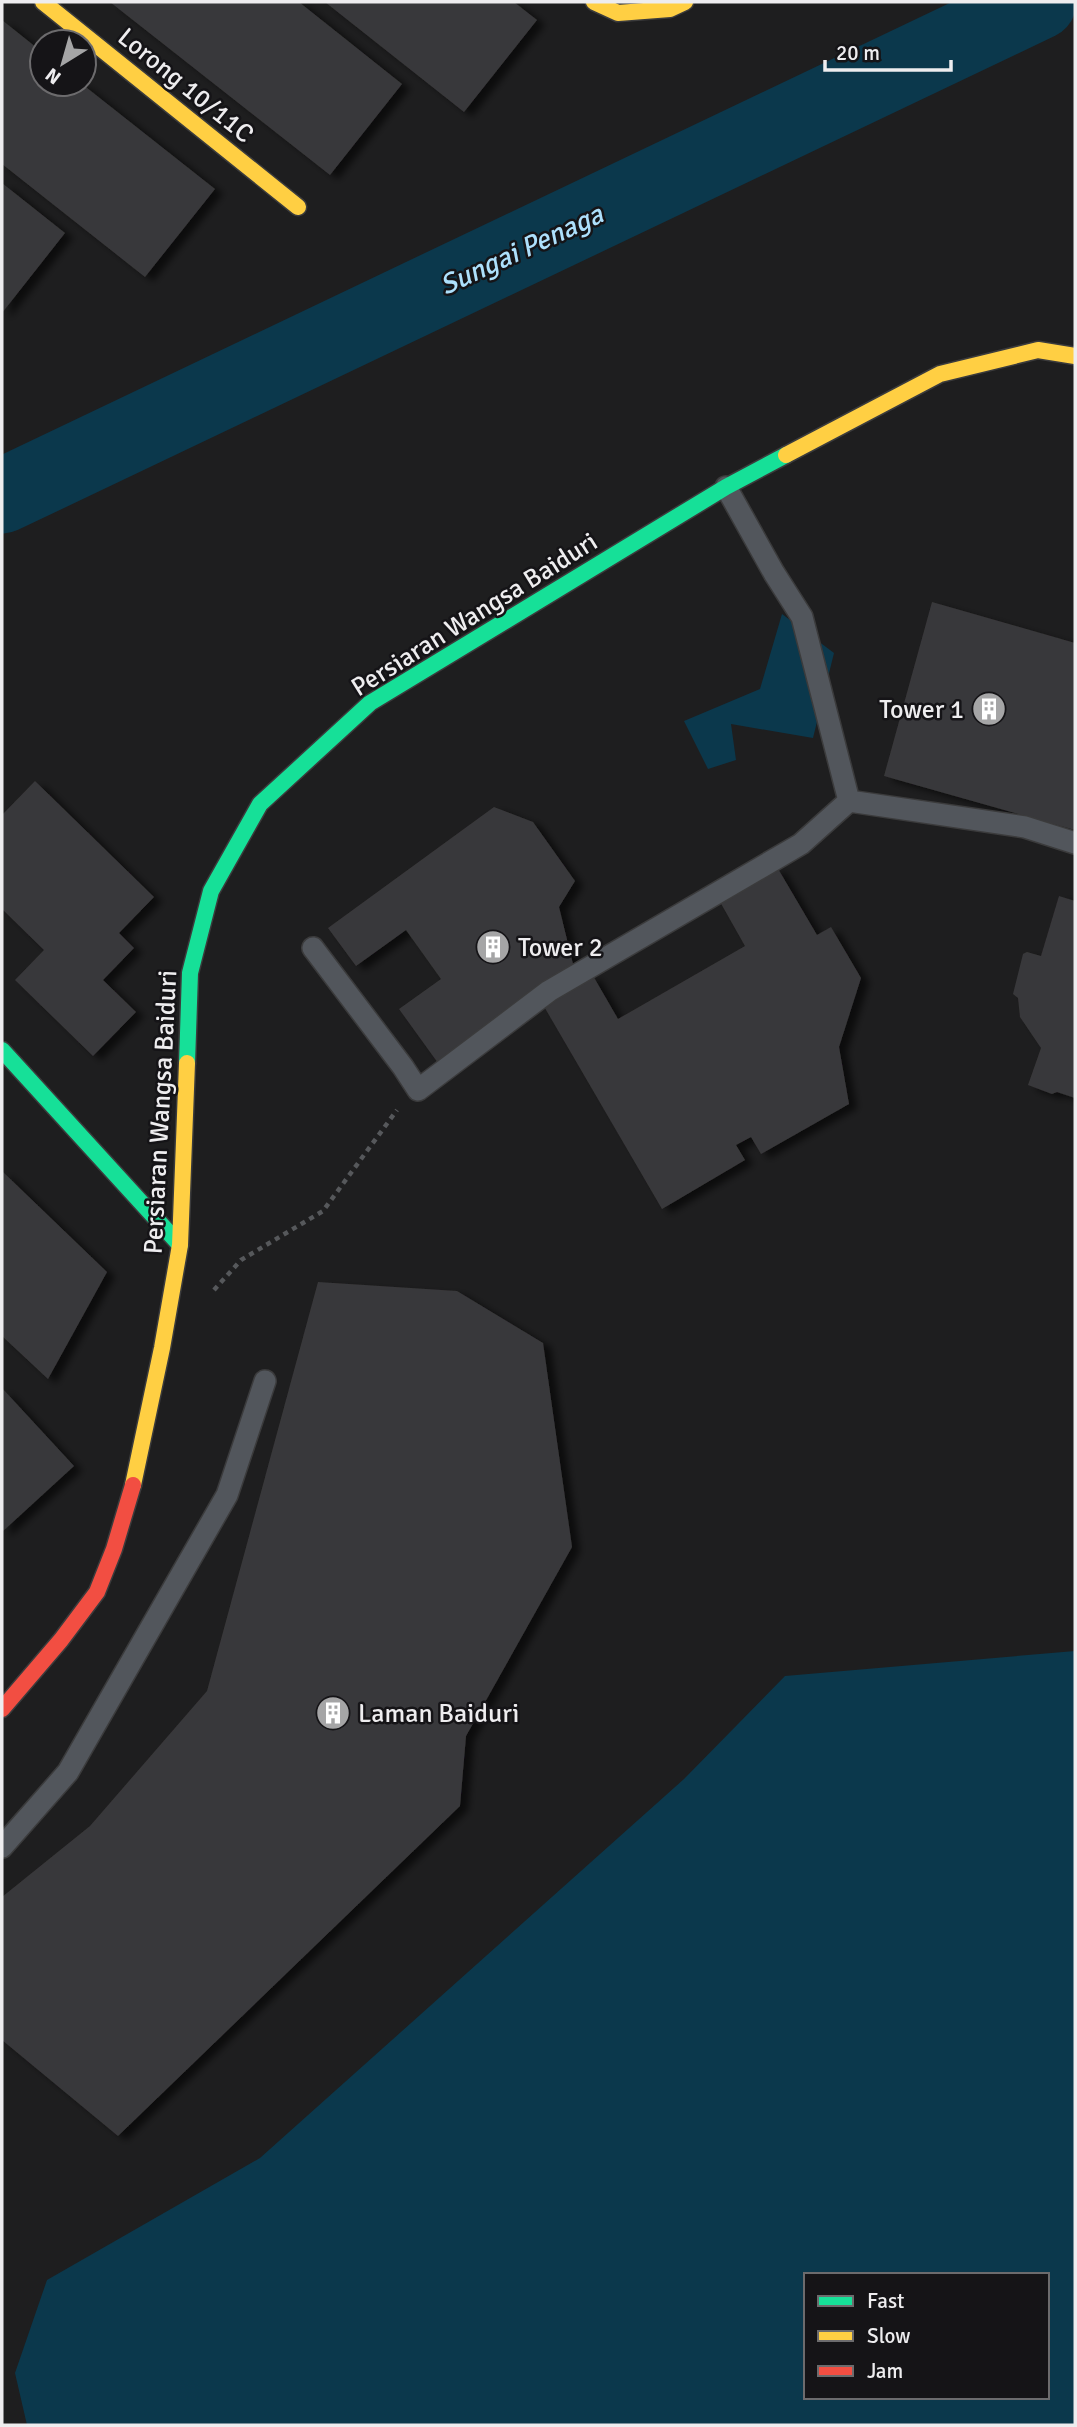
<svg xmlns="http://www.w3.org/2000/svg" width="1077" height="2427" viewBox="0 0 1077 2427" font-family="Signika,sans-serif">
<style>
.water{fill:#0b384c;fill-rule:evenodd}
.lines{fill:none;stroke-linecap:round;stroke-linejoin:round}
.river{stroke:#0b384c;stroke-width:75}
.building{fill:#39383a;filter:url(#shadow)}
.lane-casing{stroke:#3b3b3c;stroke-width:24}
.fast-casing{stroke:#3b3b3c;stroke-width:19}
.slow-casing{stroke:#3b3b3c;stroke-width:19}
.jam-casing{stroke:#3b3b3c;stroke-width:19}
.path{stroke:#56585b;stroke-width:4.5;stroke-dasharray:5 5;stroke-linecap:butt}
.lane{stroke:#52565c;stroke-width:21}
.fast{stroke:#16e098;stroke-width:16}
.slow{stroke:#ffcf43;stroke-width:16}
.jam{stroke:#f24e42;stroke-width:16}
.labels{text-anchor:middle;stroke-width:5;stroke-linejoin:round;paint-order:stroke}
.street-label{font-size:26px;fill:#eeedef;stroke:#151417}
.poi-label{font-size:26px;fill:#eeedef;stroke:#151417;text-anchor:start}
.water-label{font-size:28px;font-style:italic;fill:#ade0fc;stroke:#151417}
</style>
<defs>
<filter id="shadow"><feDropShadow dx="8" dy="4.5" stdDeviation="3.5" flood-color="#0009"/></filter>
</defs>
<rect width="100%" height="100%" fill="#1e1e1f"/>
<path class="water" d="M782,614L834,653L813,738L731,724L736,760L708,769L684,721L760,689Z
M1075,1651V2425H27L15,2373L47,2280L260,2158L684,1779L785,1676ZM806,2275H1047V2397H806Z"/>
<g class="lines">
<path class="river" d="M2,496L1039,2"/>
</g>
<path class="building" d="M110,2H299L402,84L330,175Z
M325,2H514L537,20L464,112Z
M2,20L42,52V84H82L215,189L145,277L2,164Z
M2,183L65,233L2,313Z
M932,602L1075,643V830L884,776Z
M35,781L154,897L119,933L134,948L103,980L136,1012L93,1056L15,980L44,950L2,909V815Z
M494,807L533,822L575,881L559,907L573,964L438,1063L399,1009L441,979L406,930L356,966L328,928Z
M777,867L817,935L831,927L861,978L839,1047L849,1104L761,1154L751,1137L736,1145L745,1160L662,1209L542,1003L592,974L618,1019L745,946L719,900Z
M1059,896L1075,901V1098L1057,1092L1052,1094L1028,1085L1041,1048L1020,1017L1018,998L1013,994L1023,954L1027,952L1041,956Z
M2,1171L107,1272L48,1379L2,1336Z
M318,1282L457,1291L543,1343L572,1547L466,1736L460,1806L118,2136L2,2040V1897L90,1826L207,1691Z
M2,1388L74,1466L2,1532Z"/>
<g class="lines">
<g class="lane-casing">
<path id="lane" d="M726,487L774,573L802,617L849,801
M313,948L403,1067L418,1090L549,991L801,844L849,801L1025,827L1075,843
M2,1847L68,1772L227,1495L265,1381"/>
</g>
<g class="fast-casing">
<path id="fast" d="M2,1050L180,1245
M187,1063L190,973L211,891L260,804L370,703L726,487L786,455"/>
</g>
<g class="slow-casing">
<path id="slow" d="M43,2L298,207
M594,2L618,13L670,9L685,2
M786,455L940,374L1038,350L1075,356
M133,1485L162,1348L180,1245L187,1063"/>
</g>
<g class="jam-casing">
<path id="jam" d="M2,1709L61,1640L97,1592L114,1549L133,1485"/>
</g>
<path class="path" d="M214,1290L241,1260L323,1211L397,1110"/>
<use href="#lane" class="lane"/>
<use href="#fast" class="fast"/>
<use href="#slow" class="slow"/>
<use href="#jam" class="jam"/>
</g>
<defs>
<g id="building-disc" transform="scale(1.75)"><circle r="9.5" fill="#a5a5a6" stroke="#151417"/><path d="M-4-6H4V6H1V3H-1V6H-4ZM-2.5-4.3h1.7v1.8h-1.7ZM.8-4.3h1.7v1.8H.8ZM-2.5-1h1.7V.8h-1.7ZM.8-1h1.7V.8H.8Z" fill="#fff"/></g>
</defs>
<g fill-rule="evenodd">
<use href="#building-disc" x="989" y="709"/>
<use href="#building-disc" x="493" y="947"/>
<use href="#building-disc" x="333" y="1713"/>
</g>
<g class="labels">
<g class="street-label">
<text transform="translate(186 85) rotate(39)" y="9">Lorong 10/11C</text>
<text transform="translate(474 614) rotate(-32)" y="9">Persiaran Wangsa Baiduri</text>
<text transform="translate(160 1112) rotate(-87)" y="9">Persiaran Wangsa Baiduri</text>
</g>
<g class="poi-label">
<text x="964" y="718" text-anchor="end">Tower 1</text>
<text x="518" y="956">Tower 2</text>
<text x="358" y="1722">Laman Baiduri</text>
</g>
<g class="water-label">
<text transform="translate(521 249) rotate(-25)" y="10">Sungai Penaga</text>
</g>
</g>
<rect width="1077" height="2427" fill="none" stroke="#eeedef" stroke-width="7"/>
<rect x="804" y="2273" width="245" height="126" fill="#151417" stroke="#6c6b6d" stroke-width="2"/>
<rect x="818" y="2296" width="35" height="10" fill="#16e098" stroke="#6c6b6d" stroke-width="2"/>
<text x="867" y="2308" font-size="21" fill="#eeedef">Fast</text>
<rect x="818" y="2331" width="35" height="10" fill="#ffcf43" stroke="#6c6b6d" stroke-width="2"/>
<text x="867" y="2343" font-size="21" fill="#eeedef">Slow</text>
<rect x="818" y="2366" width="35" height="10" fill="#f24e42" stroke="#6c6b6d" stroke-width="2"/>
<text x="867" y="2378" font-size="21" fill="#eeedef">Jam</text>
<g transform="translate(63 63) rotate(217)"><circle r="33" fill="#151417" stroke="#6c6b6d" stroke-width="2"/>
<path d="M0-5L12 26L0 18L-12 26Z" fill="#a5a5a6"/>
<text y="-10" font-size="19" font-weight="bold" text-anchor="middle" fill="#eeedef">N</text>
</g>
<path d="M825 60v10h126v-10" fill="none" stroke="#eeedef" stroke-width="3.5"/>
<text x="836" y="60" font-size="21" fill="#eeedef" stroke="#151417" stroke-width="5" paint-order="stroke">20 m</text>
</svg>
